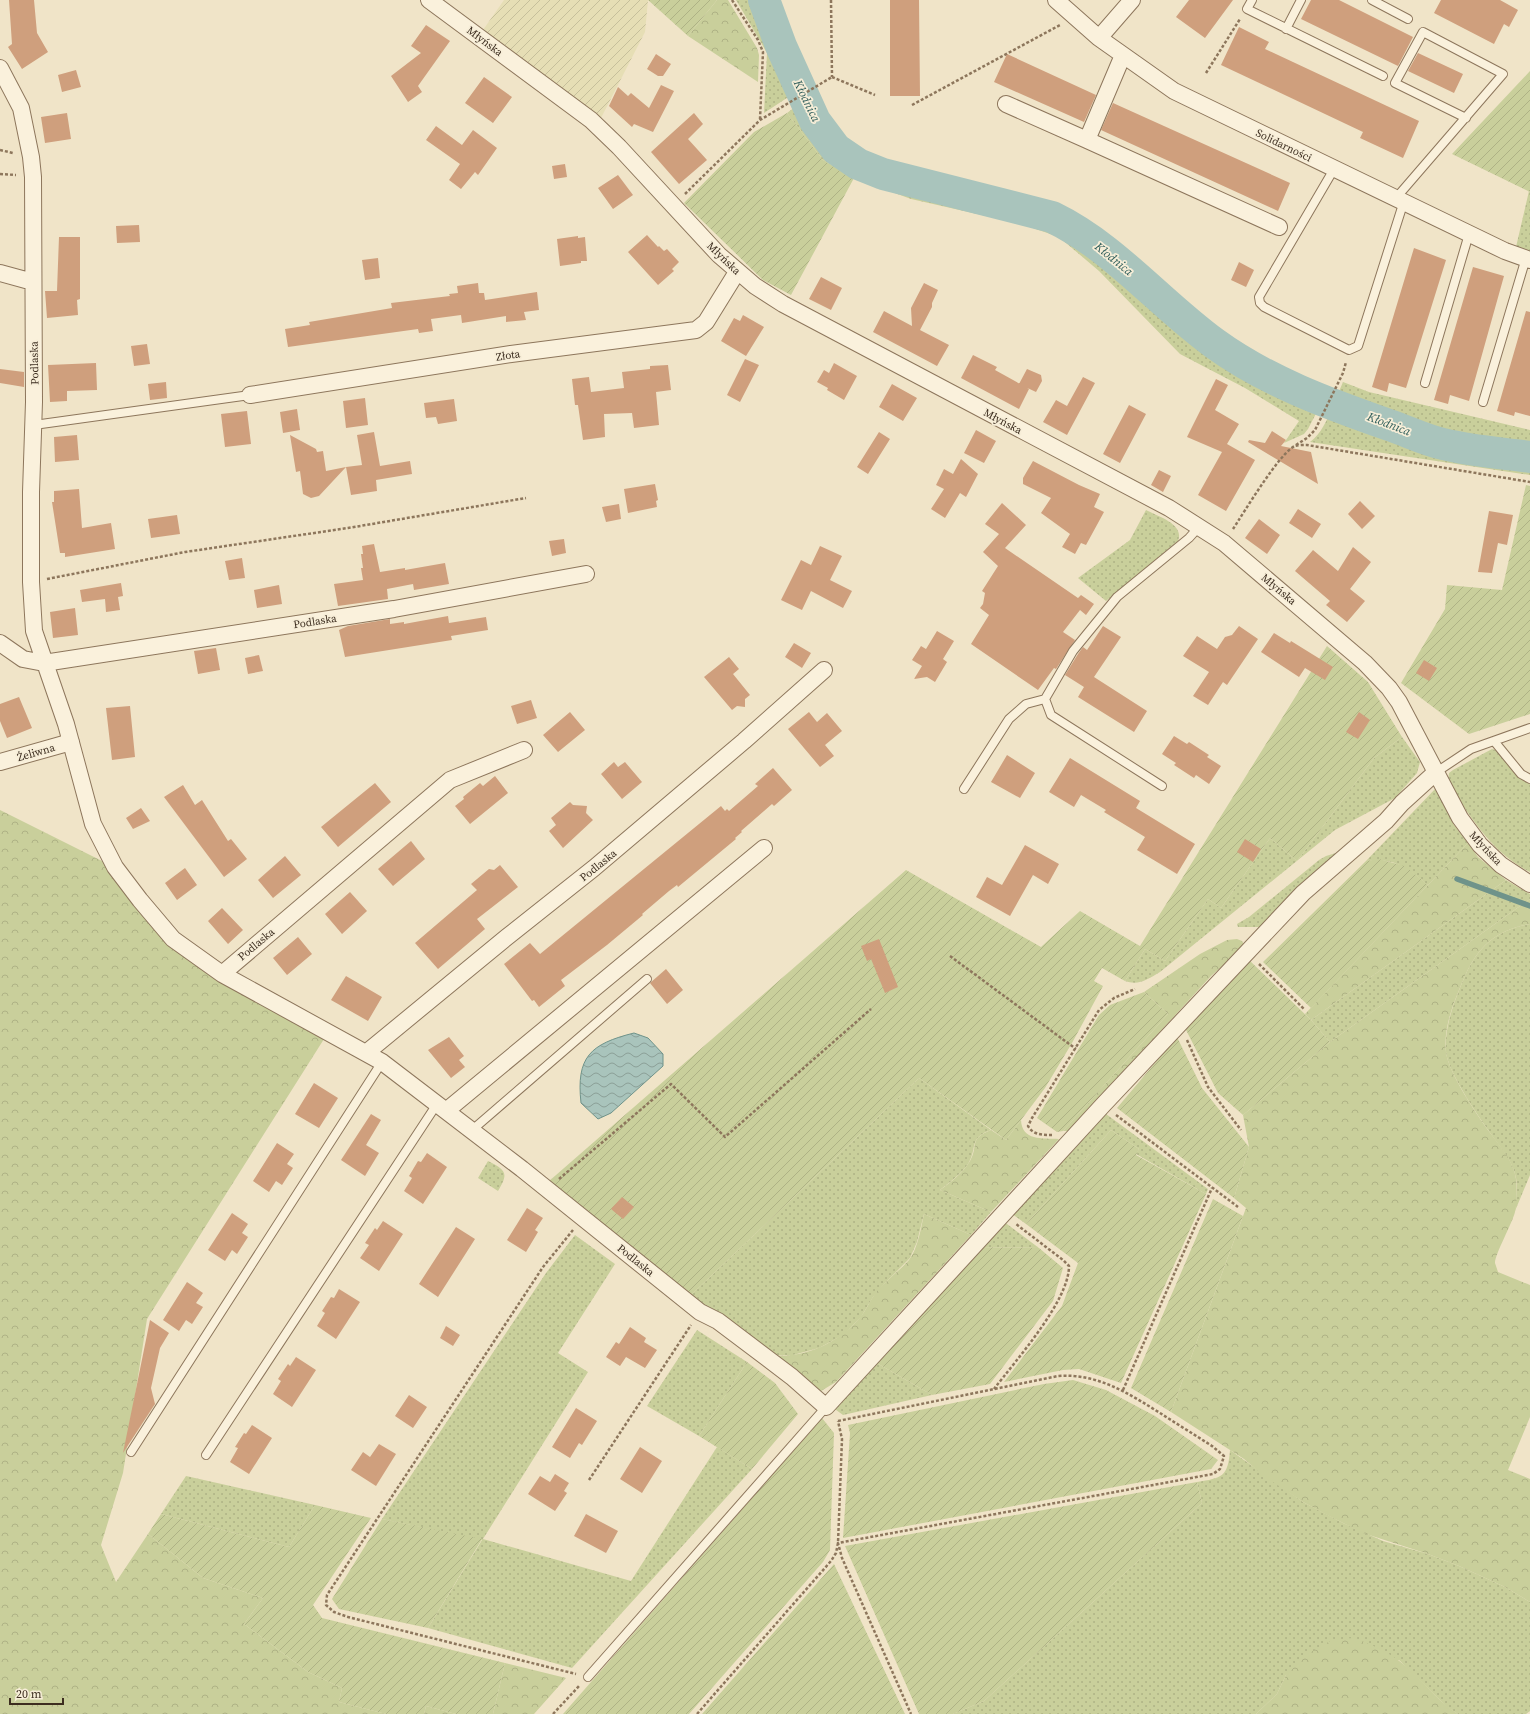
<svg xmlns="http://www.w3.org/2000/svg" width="1530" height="1714" viewBox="0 0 1530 1714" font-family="'Source Serif 4',serif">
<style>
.farmland{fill:url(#farmland-furrows)}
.grass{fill:url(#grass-dots)}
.forest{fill:url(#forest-crowns)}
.garden{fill:url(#garden-furrows)}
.water{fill:url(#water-waves);stroke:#6f938a}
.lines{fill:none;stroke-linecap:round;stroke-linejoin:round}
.stream{stroke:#6f938a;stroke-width:5.5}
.river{stroke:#a9c4bc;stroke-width:32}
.building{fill:#cf9f7d}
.lane-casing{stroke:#8d765c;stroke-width:10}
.street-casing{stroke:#8d765c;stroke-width:18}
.path{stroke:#8d765c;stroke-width:2.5;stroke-dasharray:3 2;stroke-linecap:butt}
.lane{stroke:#faf1dc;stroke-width:8}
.street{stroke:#faf1dc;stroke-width:16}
.labels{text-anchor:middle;stroke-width:3.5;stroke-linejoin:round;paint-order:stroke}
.street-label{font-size:11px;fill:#3d2e20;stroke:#f7eed8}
.water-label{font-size:12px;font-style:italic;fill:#2f5d5a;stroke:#f7eed8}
</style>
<defs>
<pattern id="farmland-furrows" width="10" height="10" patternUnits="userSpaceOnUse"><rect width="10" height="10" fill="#e6deb5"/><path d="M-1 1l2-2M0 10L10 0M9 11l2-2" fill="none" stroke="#c6bf9b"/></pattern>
<pattern id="grass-dots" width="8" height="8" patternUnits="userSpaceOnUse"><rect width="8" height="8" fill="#c9cf9b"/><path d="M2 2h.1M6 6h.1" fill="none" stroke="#aeb285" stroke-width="1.8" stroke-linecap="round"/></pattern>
<pattern id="forest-crowns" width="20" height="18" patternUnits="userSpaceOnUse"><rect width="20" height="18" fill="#c9cf9b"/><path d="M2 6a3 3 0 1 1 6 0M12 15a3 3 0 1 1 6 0" fill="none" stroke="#aeb285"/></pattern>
<pattern id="garden-furrows" width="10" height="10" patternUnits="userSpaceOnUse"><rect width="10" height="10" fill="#c9cf9b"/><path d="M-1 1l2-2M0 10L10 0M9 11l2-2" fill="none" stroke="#aeb285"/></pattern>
<pattern id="water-waves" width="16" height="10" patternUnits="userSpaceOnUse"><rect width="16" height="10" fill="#a9c4bc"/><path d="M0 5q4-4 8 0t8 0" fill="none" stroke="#8ba098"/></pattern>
</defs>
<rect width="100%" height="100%" fill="#f0e4c8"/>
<path class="farmland" d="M504,0H648L645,32L601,118L483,30Z"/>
<path class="grass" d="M736,0H758L793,94L764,113L767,53Z
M799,104L811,129L822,143L847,164L859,171L910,187L1042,220L1059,227L1079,238L1097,252L1205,342L1267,380L1321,404L1308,429L1304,434L1284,443L1299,421L1245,388L1180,354L1099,271L1059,237L1021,224L911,199L854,178L823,160L787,113Z
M1529,191L1530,192V251L1516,247Z
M1343,382L1369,392L1530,430V446L1450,435L1428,430L1337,396Z
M1332,408L1438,448L1530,461V475L1310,442C1321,434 1327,420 1332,408Z
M1146,510C1157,516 1185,524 1178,541L1106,601L1078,578L1130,540Z
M1402,737L1420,762L1417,773L1395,798L1335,830L1160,972C1148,979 1139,986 1125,981L1145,949L1165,961L1208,899L1221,908L1270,838L1297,861L1374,758Z
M1492,749L1498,751L1530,783V872C1492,853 1469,816 1448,781L1449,773L1453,770Z
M1436,788L1454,825L1468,843L1428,885C1407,868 1395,857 1366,861Z
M1336,853L1270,923L1263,927H1238L1237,924L1249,917L1319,860L1326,856Z
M1506,880L1530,894V899L1330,1042L1311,1020Z
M1530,924V1175L1515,1211C1516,1201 1518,1188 1516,1178C1513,1161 1500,1147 1491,1134C1478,1116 1448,1072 1446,1052C1444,1026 1455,999 1465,976C1478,946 1498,929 1530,924Z
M919,1078L991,1130C968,1138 978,1148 968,1164C961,1174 950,1182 940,1190L991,1212L971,1235L924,1214L917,1242L910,1258L885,1283L873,1297L861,1317L843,1335L819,1348L793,1355H771L691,1295Z
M1102,1111L1208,1189L1206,1194L1136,1154L1139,1149L1111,1130L1026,1224L1011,1213Z
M488,1161C506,1170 509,1173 498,1191L478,1178Z
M1003,1221L1039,1248L978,1247Z
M575,1235L615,1264L558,1353L588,1372L483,1539L631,1581L717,1447L752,1469L572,1668L428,1628L482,1540L382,1519L546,1273Z
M697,1330L747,1362L699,1436L647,1406Z
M875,1362L932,1395L843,1415L832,1407Z
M1230,1450L1303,1502L1343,1523L1383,1541L1428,1554L1459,1566L1505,1587L1530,1602V1711L1526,1714H1458L1447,1707L1399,1660L1286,1675L1277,1694L1256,1714H953L984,1701L1202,1503L1197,1482C1222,1478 1228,1477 1230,1450Z
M186,1476L195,1478L315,1505L289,1547L161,1514Z"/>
<path class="forest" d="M717,0H728L757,48L759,55L758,82L688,36Z
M0,810L104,862L132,902L324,1039L147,1319L123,1473L101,1545L116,1582L148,1534L203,1578L263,1598L244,1624L308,1672L342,1688L339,1702L386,1714H0Z
M1468,843L1478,857L1506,880L1311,1020L1305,1014Z
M1530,899V924C1498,929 1478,946 1465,976C1455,999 1443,1026 1446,1052C1448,1072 1478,1117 1491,1134C1501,1147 1514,1162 1516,1179C1517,1188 1517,1203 1515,1212C1512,1224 1495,1254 1495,1263C1496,1266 1497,1269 1498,1272L1530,1285V1417L1508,1470L1530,1479V1602L1505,1587L1459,1566L1428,1554L1363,1533L1327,1515L1303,1502L1264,1476L1244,1459L1171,1412L1246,1208L1234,1198L1249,1147L1243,1115L1330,1042Z
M1237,939L1242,941L1245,946L1211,976L1071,1129L1068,1131H1063L1168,1014L1144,992L1200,954L1227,940Z
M1021,1120C1022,1141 1042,1138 1059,1139L991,1212L940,1190C951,1182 963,1173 970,1161C979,1145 968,1139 991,1130L1006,1140Z
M924,1214L971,1235L836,1382L821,1391L816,1390L771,1355C805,1359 841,1342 862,1315C868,1307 871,1298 878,1290C888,1279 899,1271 909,1260C918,1248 921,1228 924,1214Z
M1354,1638C1369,1644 1385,1650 1398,1660C1420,1676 1435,1700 1458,1714H1256L1277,1694L1286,1675L1309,1653L1332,1640Z
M505,1663L566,1678L534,1714H493Z
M426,1706L456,1714H424Z"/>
<path class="garden" d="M648,0H717L688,36Z
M1530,71V192L1452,154Z
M787,113L823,160L854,178L791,295L763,280L684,203L754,132Z
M1526,485L1530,486V714L1469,734L1401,683L1445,609L1447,585L1502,590Z
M1327,646L1368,682L1402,737L1374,758L1297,861L1270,838L1221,908L1208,899L1165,961L1145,949L1125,981L1102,968L1094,981L1103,986L1072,1043L1045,1088L1006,1140L919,1078L691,1295L548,1182L906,870L1041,947L1080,911L1140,946Z
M1379,859L1405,866L1428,885L1311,1008L1263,962L1366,861Z
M1249,960L1311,1020L1330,1042L1243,1115L1218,1093L1185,1028Z
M1144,992L1168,1014L1063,1131L1057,1132L1037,1118L1099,1015L1110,1005Z
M1177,1037L1202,1088L1249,1147L1234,1198L1117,1108Z
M1111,1130L1139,1149L1136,1155L1206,1194L1121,1383L1079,1369L1063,1370L1004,1382L1062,1306L1078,1263L1026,1224Z
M1213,1199L1243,1216L1171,1412L1131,1388Z
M978,1247L1039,1248L1063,1268L1053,1301L990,1384L932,1395L875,1362Z
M747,1362L775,1383L798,1414L752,1469L699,1436Z
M1073,1380L1106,1390L1155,1416L1218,1460L1211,1469L843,1538L850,1433L848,1425L1044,1384Z
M822,1418L834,1433L830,1550L823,1562L689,1714H563Z
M1197,1482L1202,1503L984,1701L953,1714H919L845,1546Z
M315,1505L371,1518L313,1605L322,1618L505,1663L493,1714H456L426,1706L424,1714H386L339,1702L342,1688L308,1672L244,1624L263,1598L203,1578L148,1534L161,1514L289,1547Z
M382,1519L482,1539L428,1628L339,1609L332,1599Z
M834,1564L905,1714H702Z"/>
<path class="water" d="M634,1033L648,1038L663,1054V1066L611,1113L598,1119L581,1103C576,1057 590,1044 634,1033Z"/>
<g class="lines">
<path class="stream" d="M1457,879L1530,906"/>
<path class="river" d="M764,0L781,46L815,121L836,149L858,164L883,174L1052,217C1114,247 1159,303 1214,343C1266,381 1329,404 1389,425C1407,431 1425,440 1443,444C1471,451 1501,453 1530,457"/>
</g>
<path class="building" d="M9,0H34L37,33L48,52L22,69L8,47L12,44Z
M890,0H919L920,96H890Z
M1189,0H1233L1205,38L1176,17Z
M1311,0H1339L1413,37L1398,66L1301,19Z
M1441,0H1500L1518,10L1509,27L1504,24L1494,44L1434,13Z
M426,25L450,41L418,86L422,92L408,102L391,76L421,53L411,46Z
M1239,27L1269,42L1265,49L1419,121L1403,158L1360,138L1363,132L1221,65Z
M1418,53L1463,74L1454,93L1408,71Z
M656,54L671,64L663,76H658L647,69Z
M1007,54L1096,95L1084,122L994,82Z
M76,70L81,87L62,92L58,75Z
M484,77L512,97L493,123L465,103Z
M661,85L674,91L653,132L634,124L632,127L609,106L618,87L628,96L631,93L649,108Z
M1113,103L1290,183L1278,211L1101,130Z
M67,113L71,139L45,143L41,117Z
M694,113L703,124L688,139L707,160L679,184L651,152Z
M436,126L462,145L473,130L497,148L478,175L475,172L461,189L449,180L460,164L426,140Z
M565,164L567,177L554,179L552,166Z
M618,175L633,195L613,209L598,188Z
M139,225L140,242L117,243L116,226Z
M647,235L658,247L659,246L664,251L667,249L679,262L672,269L674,271L658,285L628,252Z
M578,236V238L585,237L587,261H581V263L560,266L557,239Z
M59,237H80V299L77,300L78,315L47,318L45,291H57Z
M1414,248L1446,260L1406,388L1389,383L1387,392L1372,387Z
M378,258L380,278L365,280L362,260Z
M1239,262L1254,270L1246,287L1231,280Z
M1473,267L1504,276L1469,401L1450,395L1448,404L1434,400Z
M821,277L842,288L831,310L809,299Z
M478,283L479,293H484L485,300L537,292L539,310L524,312L526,320L506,322V316L462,323L461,315L431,319L433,331L419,333L418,329L288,347L285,329L310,325L309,322L392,308L391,303L450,296L449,294L458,293L457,286Z
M924,283L938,290L932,303V307L920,330L949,345L937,366L873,332L884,311L912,326L911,308Z
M1526,311L1530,312V416L1515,412L1514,416L1497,411Z
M743,315L764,327L746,356L721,341L734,318L740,321Z
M147,344L150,364L134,366L131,346Z
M973,355L997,367L995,370L1029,389L1019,409L961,378Z
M745,359L759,365L740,402L727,395Z
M96,363L97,390L67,391V401L50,402L48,365Z
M834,363L857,376L844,400L827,390L828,388L817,382L824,370L829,373Z
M668,365L671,390L656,392L659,425L634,428L632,413L604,414L605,437L583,440L578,405H575L572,379L589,377L591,392L624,388L622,372L650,369V366Z
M0,369L24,372V387L0,383Z
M1027,369L1041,375L1042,381L1036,392L1019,384Z
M1083,377L1095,383L1067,435L1043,422L1056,400L1067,406Z
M1216,379L1228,385L1215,410L1239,424L1227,444L1255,460L1226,511L1198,495L1222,452L1187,437Z
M166,382L167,398L150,400L148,384Z
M892,384L917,398L903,421L879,407Z
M365,398L368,425L346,428L343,401Z
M454,399L457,421L438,424L436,417L426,418L424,403Z
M1129,405L1146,414L1120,463L1103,454Z
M297,409L300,430L283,433L280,412Z
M247,411L251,444L225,447L221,414Z
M976,430L996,441L984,463L964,453Z
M1272,431L1286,440L1281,446L1311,452L1318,484L1248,442L1249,440L1265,443Z
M374,432L380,466L410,461L412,474L376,480L377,491L351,495L346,467L362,465L357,435Z
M879,432L890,439L868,474L857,467Z
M77,435L79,460L55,462L54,437Z
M290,435L316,449L317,452L323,451L326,471L346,467L319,496L311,498L303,494L300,471L296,472Z
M961,459L978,474L966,497L960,493L945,518L931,509L944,489L936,485L944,469L953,474Z
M1033,461L1079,485L1100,494L1094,507L1104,512L1086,545L1081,543L1075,554L1062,547L1070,534L1041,513L1051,498L1023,484V478Z
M1159,470L1171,476L1163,492L1151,485Z
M655,484L658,500L656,501L657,507L628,513L624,489Z
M79,489L82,528L111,523L115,549L65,557V553H60L52,502H54V491Z
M1360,501L1375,516L1362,529L1348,514Z
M1002,503L1026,525L1005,548L1078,598L1081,595L1094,604L1086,615L1080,610L1063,632L1075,640L1056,669L1054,668L1038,690L971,644L989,615L980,608L983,604L985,593L982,591L998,566L983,552L999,534L985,524Z
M619,504L621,519L606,522L602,507Z
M1298,509L1321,524L1312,538L1289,523Z
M1489,511L1513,515L1507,545L1498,543L1492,573L1478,572Z
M177,515L180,534L151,538L148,519Z
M1259,519L1280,535L1267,554L1245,538Z
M564,539L566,553L552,556L549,541Z
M374,544L380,572L405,568V570L445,563L449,584L414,590L413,584L387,589L388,599L338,606L334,584L363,580L361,568H363L361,554H363L362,546Z
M820,546L842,556L830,580L852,591L843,608L811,591L802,610L781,600L801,560L811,565Z
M1353,547L1371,562L1350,589L1365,601L1347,622L1326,605L1330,601L1295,571L1313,550L1338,571Z
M242,558L245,578L229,580L225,561Z
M121,583L123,596L118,597L120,610L106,612L105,599L82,602L80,590Z
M279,585L282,604L257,608L254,590Z
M75,608L78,635L53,638L50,612Z
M448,616L449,623L486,617L488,630L451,636L452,640L345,657L339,630L348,626L390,619V624L404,622V624Z
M1103,626L1121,637L1094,677L1147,711L1134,732L1078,697L1084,687L1065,675L1078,654L1083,647L1087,650Z
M1239,626L1258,639L1227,685L1223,682L1208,705L1193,696L1209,672L1183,656L1197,636L1217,649L1225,637L1232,635Z
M937,631L954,641L943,659L947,662L935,682L927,677L914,679L922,666L912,660L921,646L926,649Z
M1274,633L1290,643L1291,641L1333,667L1325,680L1305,668L1299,677L1261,652Z
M794,643L811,653L802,668L785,657Z
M216,648L220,670L198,674L194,651Z
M259,655L263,671L248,674L245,658Z
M729,657L739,669L733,674L750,695L745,699V707L737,706L732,710L704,677Z
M1424,660L1437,668L1429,681L1416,673Z
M19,697L32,728L7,738L0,721V704Z
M531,700L537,718L517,724L511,706Z
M130,706L135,757L112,760L106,708Z
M570,712L585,730L558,752L543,735Z
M809,712L817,722L827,713L842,731L825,745L834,756L820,767L788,729Z
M1359,712L1370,720L1358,739L1346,732Z
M1174,736L1187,744L1189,742L1209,755L1207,757L1221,766L1209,784L1196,775L1194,778L1174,765L1176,763L1162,754Z
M1007,755L1035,773L1020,798L991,782Z
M1070,758L1140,801L1136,808L1195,844L1177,874L1137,850L1145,837L1104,812L1106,810L1081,795L1074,807L1049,792Z
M614,762L618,767L625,762L642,782L622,799L601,774Z
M773,768L792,790L774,806L772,804L741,831L742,832L735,838L736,839L678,887L677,885L669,891L642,914L643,915L607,945L561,980L565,986L539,1007L534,1000L532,1001L504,964L530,943L540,954L721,806L725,811L727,809L729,811L758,786L755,784Z
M495,776L508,793L470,824L455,806L464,799L463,797L480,783L483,786Z
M375,783L391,802L338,847L321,827Z
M183,785L195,805L202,800L228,841L231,839L247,859L224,877L164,797Z
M570,802L573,805L587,806L586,813L593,820L563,848L549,831L556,825L551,818Z
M141,808L150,821L133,829L126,818Z
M1245,839L1261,849L1253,862L1237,852Z
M411,841L425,859L393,886L378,869Z
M1025,845L1059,864L1048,884L1033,875L1010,916L976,897L987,877L1002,885Z
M285,856L301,875L273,898L258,880Z
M500,865L518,887L477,919L485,929L438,969L415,943L477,890L471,884L489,869L494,870Z
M185,868L197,885L177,900L165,883Z
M350,892L367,911L342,934L325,914Z
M222,908L243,930L228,944L208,921Z
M298,937L312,954L287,975L273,958Z
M879,939L898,987L885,993L871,959L867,961L861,946Z
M666,969L683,990L667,1004L650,983Z
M346,976L382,997L368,1021L331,1000Z
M449,1037L464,1056L459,1060L465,1067L451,1078L428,1050Z
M314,1083L338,1098L319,1128L295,1114Z
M371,1114L381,1120L366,1145L379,1153L365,1176L341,1160Z
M277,1143L294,1154L287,1164L293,1168L282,1185L276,1181L269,1192L253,1181Z
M427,1153L447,1167L423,1204L404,1191L412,1178L409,1176L418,1161L421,1162Z
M622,1197L634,1207L623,1219L611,1209Z
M527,1208L543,1218L535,1230L538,1232L526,1252L507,1240Z
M232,1213L248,1224L242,1233L248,1237L237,1254L232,1250L225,1261L208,1250Z
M383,1221L403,1234L379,1271L360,1258L369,1245L365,1243L375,1228L377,1230Z
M456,1227L475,1239L438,1297L419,1284Z
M187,1282L203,1293L196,1303L203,1307L192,1324L186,1320L179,1331L163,1320Z
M339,1289L360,1302L336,1339L317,1326L325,1313L322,1311L331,1297L334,1298Z
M150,1320L169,1333L160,1348L151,1388L155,1404L123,1453Z
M446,1326L460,1335L453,1346L440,1338Z
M630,1327L646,1338L644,1342L657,1350L645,1368L626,1357L620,1366L606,1357L616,1342L619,1344Z
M296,1357L316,1370L292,1407L273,1394L281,1381L278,1379L288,1364L290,1366Z
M409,1395L427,1407L413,1428L395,1416Z
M576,1408L597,1421L582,1445L579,1443L570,1458L552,1447Z
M252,1425L272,1438L249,1474L230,1462L238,1448L235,1447L244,1433L246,1434Z
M379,1444L396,1454L376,1486L351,1470L363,1452L370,1457Z
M640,1447L662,1461L642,1493L620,1479Z
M555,1474L569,1483L564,1491L567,1493L555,1511L528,1494L540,1476L550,1482Z
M586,1514L618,1531L606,1553L574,1536Z"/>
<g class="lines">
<g class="lane-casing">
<path id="lane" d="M1252,0L1247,9L1383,76
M1372,0L1408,19
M1286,29L1301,0
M1334,169L1259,297L1260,303L1264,307L1349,350L1358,346L1404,201
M1396,198L1503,74L1423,32L1395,83L1466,118
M1425,383L1469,234
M1483,402L1526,258
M34,425L250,395
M1494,741L1521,774L1530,779
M1435,773L1471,749L1530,728
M1162,786L1051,715L1045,699L1073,651L1117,597L1189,538L1199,527
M964,789L1009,719L1026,704L1045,699
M471,1131L647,979
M131,1452L382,1062
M206,1455L437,1104
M588,1677L826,1407"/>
</g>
<g class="street-casing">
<path id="street" d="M429,0L591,120L619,147L719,255L755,286L783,304L1169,508L1224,543L1365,663L1389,688L1399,702L1460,818L1480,845L1501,865L1530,884
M1056,0L1099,38L1174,91L1505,251L1530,260
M1099,38L1132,0
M1123,55L1087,140L1279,227
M0,68L21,108L31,157L33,177L34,402L31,492V582L34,631L66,724L93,824L115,867L140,900L173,939L222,974L382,1062L522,1169L700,1312L718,1321L792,1377L826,1407L1103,1105L1303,893L1386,821L1402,803L1435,773
M1006,104L1087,140
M0,273L33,282
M250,395L511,354L696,330L706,322L737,272
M0,643L23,659L44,663L394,609L586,574
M0,762L71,742
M222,974L450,780L524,750
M366,1053L507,937L594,868L744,741L824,670
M446,1111L764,848"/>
</g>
<path class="path" d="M732,0L758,40L763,52L760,119
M831,0L832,77
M1206,73L1240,19
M832,77L875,95
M912,105L1060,25
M0,150L13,153
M0,174L16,175
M685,194L760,120L832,77
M1296,445L1307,438L1315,430L1343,373L1346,362
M1233,529C1243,514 1280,452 1295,446C1298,445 1303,445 1307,445L1530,482
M47,579L185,552L348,528L526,498
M950,956L1076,1049
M1259,964L1304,1009
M1187,1040L1208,1087L1241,1130
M1116,1115L1238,1207
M1052,1135C1043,1135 1033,1135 1028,1126L1032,1118L1099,1010L1114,998L1135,989
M559,1179L671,1084L725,1137L871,1009
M573,1230L543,1267L327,1595L326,1605L334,1612L348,1617L576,1674
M994,1389C1016,1360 1069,1301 1069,1266L1063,1260L1016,1224
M1123,1390L1212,1188
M838,1421L1058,1376C1097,1373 1128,1393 1160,1413C1177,1424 1195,1435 1212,1446L1224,1456L1220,1469L1213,1474L838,1543L842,1558L911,1714
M589,1480L691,1325
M553,1714L580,1685
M697,1714L831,1561L836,1553L838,1543L842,1439L838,1421"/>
<use href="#lane" class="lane"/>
<use href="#street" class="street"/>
</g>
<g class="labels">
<g class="street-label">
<text transform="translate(485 41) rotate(37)" y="4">Młyńska</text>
<text transform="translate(1284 145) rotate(26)" y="4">Solidarności</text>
<text transform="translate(724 258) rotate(44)" y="4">Młyńska</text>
<text transform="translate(508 355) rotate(-8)" y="4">Złota</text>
<text transform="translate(34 363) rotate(-91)" y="4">Podlaska</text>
<text transform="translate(1003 421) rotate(28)" y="4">Młyńska</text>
<text transform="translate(1279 589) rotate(40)" y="4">Młyńska</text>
<text transform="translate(315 621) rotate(-9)" y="4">Podlaska</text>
<text transform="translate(36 752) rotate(-16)" y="4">Żeliwna</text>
<text transform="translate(1486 848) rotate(47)" y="4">Młyńska</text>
<text transform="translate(598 865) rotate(-39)" y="4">Podlaska</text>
<text transform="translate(256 944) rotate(-40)" y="4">Podlaska</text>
<text transform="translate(636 1260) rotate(39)" y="4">Podlaska</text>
</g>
<g class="water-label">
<text transform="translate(807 101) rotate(64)" y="4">Kłodnica</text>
<text transform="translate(1114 259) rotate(39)" y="4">Kłodnica</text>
<text transform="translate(1389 424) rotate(21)" y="4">Kłodnica</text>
</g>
</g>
<path d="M10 1698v6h53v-6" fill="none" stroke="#3d2e20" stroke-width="2"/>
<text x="16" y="1698" font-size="12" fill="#3d2e20" stroke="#f7eed8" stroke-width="3" paint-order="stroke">20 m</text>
</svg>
